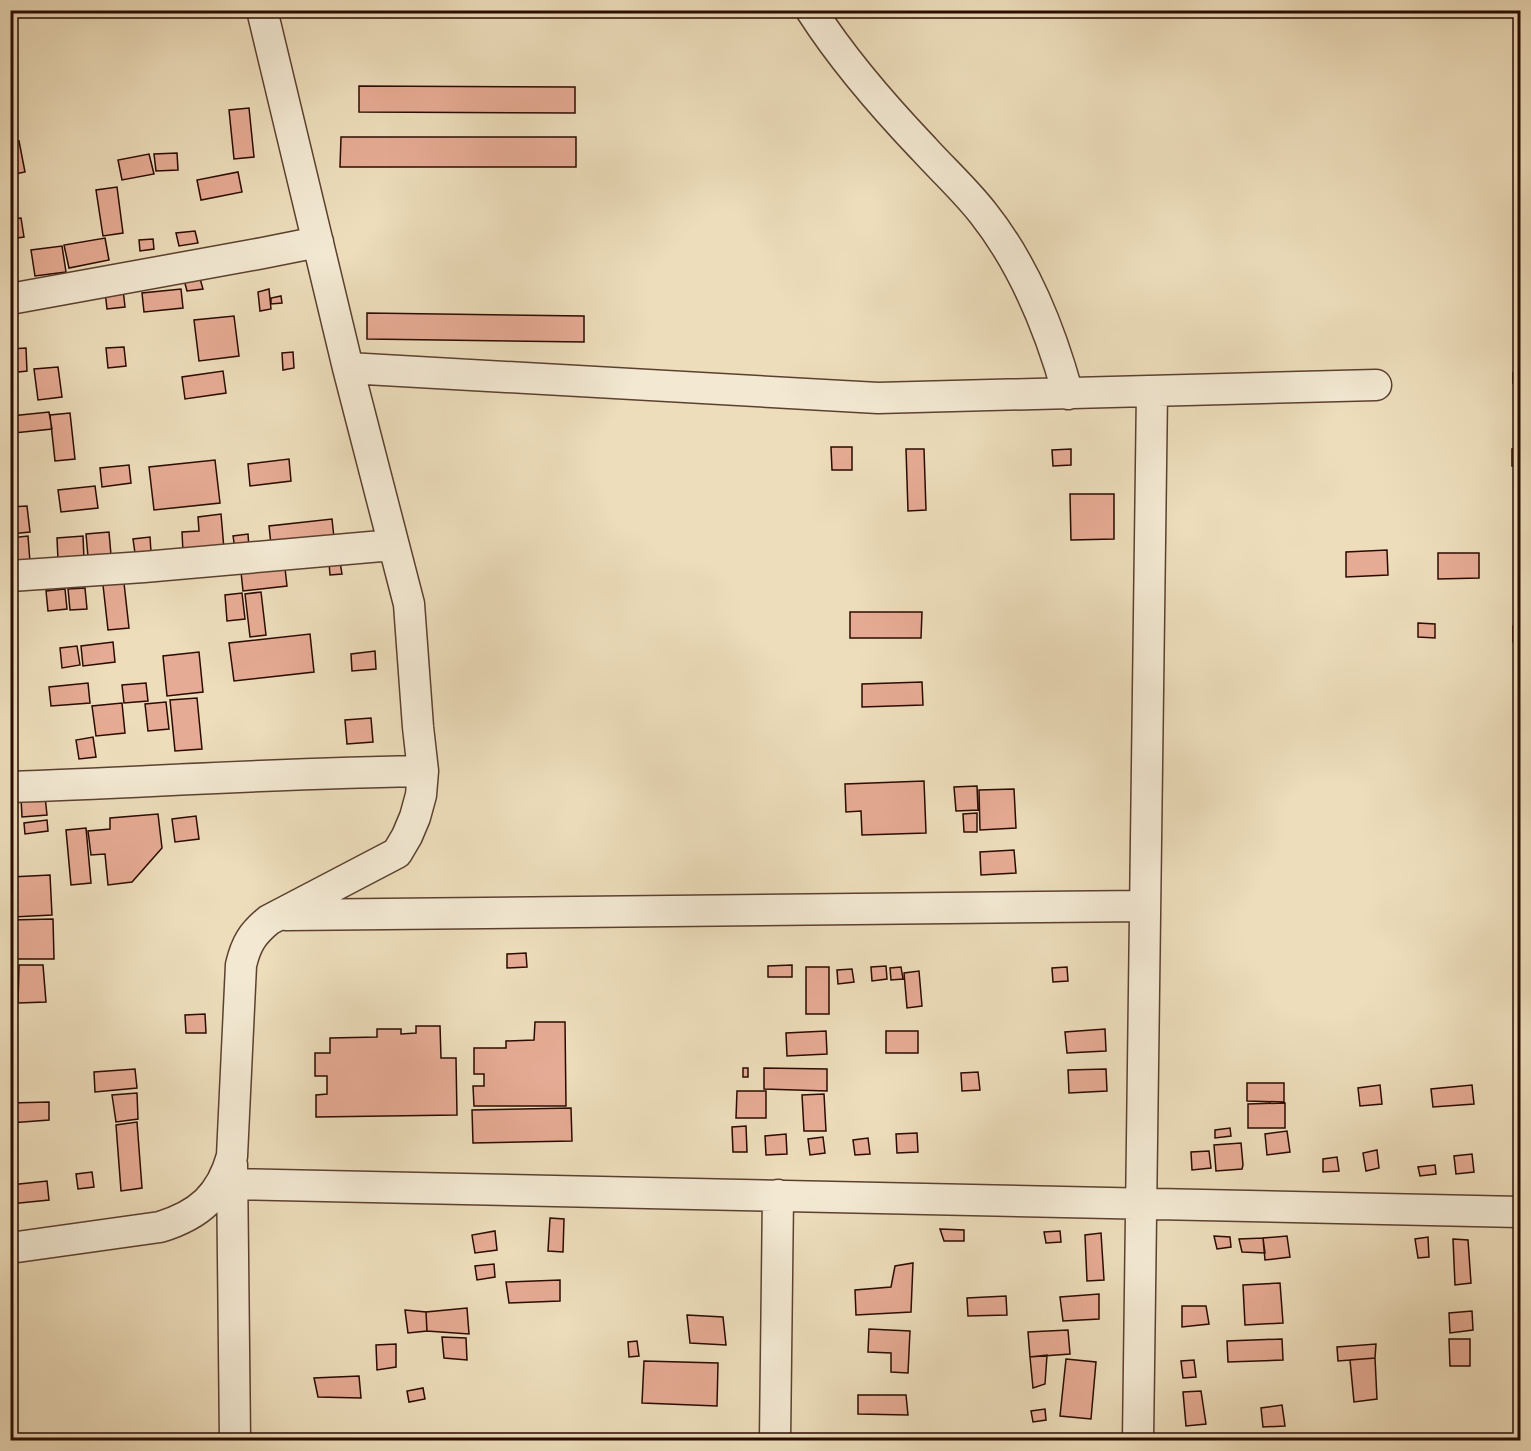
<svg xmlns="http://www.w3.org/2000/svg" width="1531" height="1451" viewBox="0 0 1531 1451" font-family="'IM FELL English',serif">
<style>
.building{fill:#e6ab94;stroke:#2b0b00;stroke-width:1.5}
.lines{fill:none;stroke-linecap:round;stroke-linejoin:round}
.minor-casing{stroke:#5c402f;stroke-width:33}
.minor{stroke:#f3e9d3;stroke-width:30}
</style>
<rect width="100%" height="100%" fill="#edddbb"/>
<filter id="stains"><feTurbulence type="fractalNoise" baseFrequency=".00333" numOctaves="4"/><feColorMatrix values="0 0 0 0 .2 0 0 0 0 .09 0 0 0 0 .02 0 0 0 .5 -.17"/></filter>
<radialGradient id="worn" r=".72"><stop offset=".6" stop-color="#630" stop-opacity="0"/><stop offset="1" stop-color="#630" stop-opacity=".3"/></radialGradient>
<path class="building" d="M359,86L575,87V113L359,112Z
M249,108L254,157L234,159L229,110Z
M341,137H576V167H340Z
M19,141L25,172L10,175V143Z
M177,153L178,170L156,171L154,154Z
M149,154L154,174L122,180L118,160Z
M238,172L242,192L201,200L197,180Z
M117,187L123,233L103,236L96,190Z
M21,218L24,237L10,239V219Z
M195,231L198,243L179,246L176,233Z
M105,238L109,260L69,268L64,245Z
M153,239L154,249L140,251L139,240Z
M62,246L66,272L35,276L31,250Z
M199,275L203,289L187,291L183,276Z
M123,289L125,307L107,309L105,291Z
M181,289L183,308L144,312L142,293Z
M269,289L271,309L260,311L258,292Z
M281,296L282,303L271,304V298Z
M367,313L584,316V342L367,339Z
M234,316L239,356L199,361L194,320Z
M124,347L126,366L108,368L106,348Z
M26,348L27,371L10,373V349Z
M293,352L294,368L283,370L282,353Z
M58,367L62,397L38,400L34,369Z
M223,371L226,393L185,399L182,377Z
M1520,372V382L1513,383V373Z
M49,412L52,429L14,433L11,416Z
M70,413L75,459L55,461L50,415Z
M831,447H852V470H832Z
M1520,448V466H1512V449Z
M906,449H924L926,510L908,511Z
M1071,449V465L1053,466L1052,450Z
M289,459L291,481L250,486L248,464Z
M215,460L220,503L154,510L149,467Z
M129,465L131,483L102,487L100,468Z
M95,486L98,508L61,512L58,490Z
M1070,494H1114V539L1071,540Z
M27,506L30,532L10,534V507Z
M221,514L224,549L183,552L182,532L199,531L198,517Z
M332,519L334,538L271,545L269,526Z
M109,532L111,555L88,557L86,534Z
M248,534L249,548L235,549L233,536Z
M28,536L30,562L10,564V538Z
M83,536L84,559L58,560L57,538Z
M150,537L151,552L135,553L133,539Z
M1387,550L1388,575L1346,577V552Z
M1438,553H1479V578L1438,579Z
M340,562L342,574L330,575L329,563Z
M285,568L287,586L243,591L241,572Z
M124,583L129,628L108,630L103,585Z
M85,588L87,609L70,610L68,589Z
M65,589L67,609L48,611L46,591Z
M261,592L266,635L250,637L245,594Z
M242,593L245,619L227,621L225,595Z
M850,612H922L921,638H850Z
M1418,623L1435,624V638L1418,637Z
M1513,626H1520V642H1513Z
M310,634L314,672L234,681L229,643Z
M113,642L115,662L83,666L81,646Z
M77,646L80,665L62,668L60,648Z
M375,651L376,669L352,671L351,654Z
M199,652L203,692L167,696L163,656Z
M922,682L923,705L862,707V684Z
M88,683L90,703L51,706L49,687Z
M146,683L148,701L124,703L122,685Z
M10,686L14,727L10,728Z
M197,698L202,749L175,751L170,700Z
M166,702L169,729L148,731L145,704Z
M122,703L125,733L96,736L92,706Z
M371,718L373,742L347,744L345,720Z
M93,737L96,757L79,759L76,740Z
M924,781L926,833L862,835L861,811L846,812L845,784Z
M977,786L978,810L956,811L954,787Z
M1014,789L1016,828L980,830L979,790Z
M45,796L47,815L22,817L21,798Z
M977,813V832H964L963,814Z
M158,814L162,848L132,882L108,885L105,854L91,855L88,831L110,829V818Z
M196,816L199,839L175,842L172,819Z
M47,820L48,831L25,834L24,823Z
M86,828L91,883L71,885L66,830Z
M1014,850L1016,873L981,875L980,852Z
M50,875L52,915L13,917L11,877Z
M53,919L54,959H10V920Z
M526,953L527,967L507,968V954Z
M19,965H43L46,1002L18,1003Z
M792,965V977H768V966Z
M886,966L887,979L872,981L871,967Z
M806,967H829V1014H806Z
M901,967L903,979L891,980L890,968Z
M1067,967L1068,981L1053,982L1052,968Z
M852,969L854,982L838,984L837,970Z
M919,971L922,1006L907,1008L904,973Z
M205,1014L206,1033H186L185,1015Z
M535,1022H565L566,1106H474L473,1086H484V1074H474V1048H506V1041L534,1040Z
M416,1026H440L441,1058H456L457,1115L316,1117V1095L327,1094V1076H315V1053H330V1038L377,1037V1029H401V1034L416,1033Z
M1105,1029L1106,1051L1067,1053L1065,1032Z
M826,1031L827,1054L787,1056L786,1033Z
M886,1031H918V1053H886Z
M743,1068H748V1077H743Z
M764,1068L827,1069V1091L764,1089Z
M135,1069L137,1088L95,1092L94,1072Z
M1106,1069L1107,1091L1069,1093L1068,1070Z
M978,1072L980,1090L962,1091L961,1073Z
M1247,1083H1284V1102L1247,1101Z
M1380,1085L1382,1104L1360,1106L1358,1088Z
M1472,1085L1474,1104L1433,1107L1431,1089Z
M737,1091H766V1118H736Z
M137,1093L138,1119L116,1122L112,1095Z
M824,1094L826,1131H804L802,1095Z
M49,1102V1120L10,1123V1103Z
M1285,1103V1128H1248V1104Z
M571,1108L572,1141L473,1143L472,1110Z
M137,1122L142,1188L121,1191L116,1125Z
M746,1126L747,1152H733L732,1127Z
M1230,1128L1231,1136L1215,1138V1130Z
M1287,1131L1290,1152L1267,1155L1265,1134Z
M917,1133L918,1152L897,1153L896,1134Z
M786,1134L787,1154L766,1155L765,1136Z
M823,1137L825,1153L810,1155L808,1139Z
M868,1138L870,1154L855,1155L853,1140Z
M1241,1143L1243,1165L1242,1169L1216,1171L1214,1145Z
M1377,1150L1379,1168L1366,1171L1363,1153Z
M1209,1151L1211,1168L1192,1170L1191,1152Z
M1472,1154L1474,1172L1456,1174L1454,1156Z
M1337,1157L1339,1171L1323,1172V1159Z
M1435,1165L1436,1174L1420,1176L1418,1167Z
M92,1172L94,1187L78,1189L76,1174Z
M47,1181L49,1200L10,1204V1185Z
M550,1218L564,1219L563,1252L548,1251Z
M940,1229L964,1230V1241H944Z
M495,1231L497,1250L475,1253L472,1235Z
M1060,1231L1061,1242L1046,1243L1044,1232Z
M1101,1233L1104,1280L1087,1281L1085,1235Z
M1214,1236L1230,1237L1231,1247L1217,1249Z
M1287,1236L1290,1257L1265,1260L1263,1238Z
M1428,1237L1429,1257L1418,1258L1415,1239Z
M1263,1238L1265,1253L1242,1252L1239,1239Z
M1453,1239L1468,1240L1471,1283L1455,1285Z
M913,1263L911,1312L856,1315L855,1290L891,1287L895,1266Z
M494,1264L495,1277L477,1280L475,1266Z
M560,1280V1301L509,1303L506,1282Z
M1280,1283L1283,1323L1245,1325L1243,1285Z
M1099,1294V1319L1063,1321L1060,1297Z
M1006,1296L1007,1315L968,1316L967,1298Z
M1182,1306H1206L1209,1324L1182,1327Z
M467,1308L469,1334L427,1331L426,1312Z
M405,1310L426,1312L427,1331L408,1333Z
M1472,1311L1473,1330L1450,1333L1449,1313Z
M687,1315L723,1317L726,1345L690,1343Z
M869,1329L910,1331L908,1373L891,1372V1353L868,1352Z
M1068,1330L1070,1354L1030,1357L1028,1332Z
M442,1337L466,1338L467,1360L444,1358Z
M1282,1339L1283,1360L1228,1362L1227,1341Z
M1449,1339H1470V1366H1450Z
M637,1341L639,1356L629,1357L628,1342Z
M396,1344V1367L377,1370L376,1345Z
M1376,1344L1375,1358L1338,1361L1337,1347Z
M1047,1355L1045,1384L1033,1388L1030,1357Z
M1375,1358L1377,1399L1354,1402L1350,1360Z
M1066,1359L1096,1362L1091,1419L1060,1416Z
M1194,1360L1196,1377L1183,1378L1181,1361Z
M644,1361L718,1363L717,1406L642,1403Z
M359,1376L361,1398L318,1397L314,1378Z
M423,1388L425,1399L409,1402L407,1391Z
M1201,1391L1206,1424L1186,1426L1183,1392Z
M858,1395H906L908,1415L858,1414Z
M1282,1405L1285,1426L1263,1427L1261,1408Z
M1045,1409L1046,1420L1033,1422L1031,1411Z"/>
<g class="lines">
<g class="minor-casing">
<path id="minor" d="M811,10C843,60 883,106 924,149C944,171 964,189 983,213C1025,266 1050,329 1068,394
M10,299L263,253L318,242
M348,368L878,398L1376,385
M10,576L144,567L393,545
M10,787C148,782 286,773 423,771
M286,915L1144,906
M232,1165L235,1440
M232,1184L1520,1212
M10,1248L160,1227C199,1215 221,1196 232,1156L241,965C246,944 252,934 269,920L397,853L407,836L415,817L421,795L423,771L418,727L409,604L348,368L262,10
M775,1440L778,1195
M1138,1440L1152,391"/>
</g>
<use href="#minor" class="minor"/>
</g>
<rect width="1531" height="1451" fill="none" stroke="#edddbb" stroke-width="36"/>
<rect x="12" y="12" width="1507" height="1427" fill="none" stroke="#2b0b00" stroke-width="3"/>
<rect x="18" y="18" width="1495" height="1415" fill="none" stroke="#2b0b00" stroke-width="1.5"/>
<rect width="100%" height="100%" filter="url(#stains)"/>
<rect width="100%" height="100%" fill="url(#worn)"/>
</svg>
